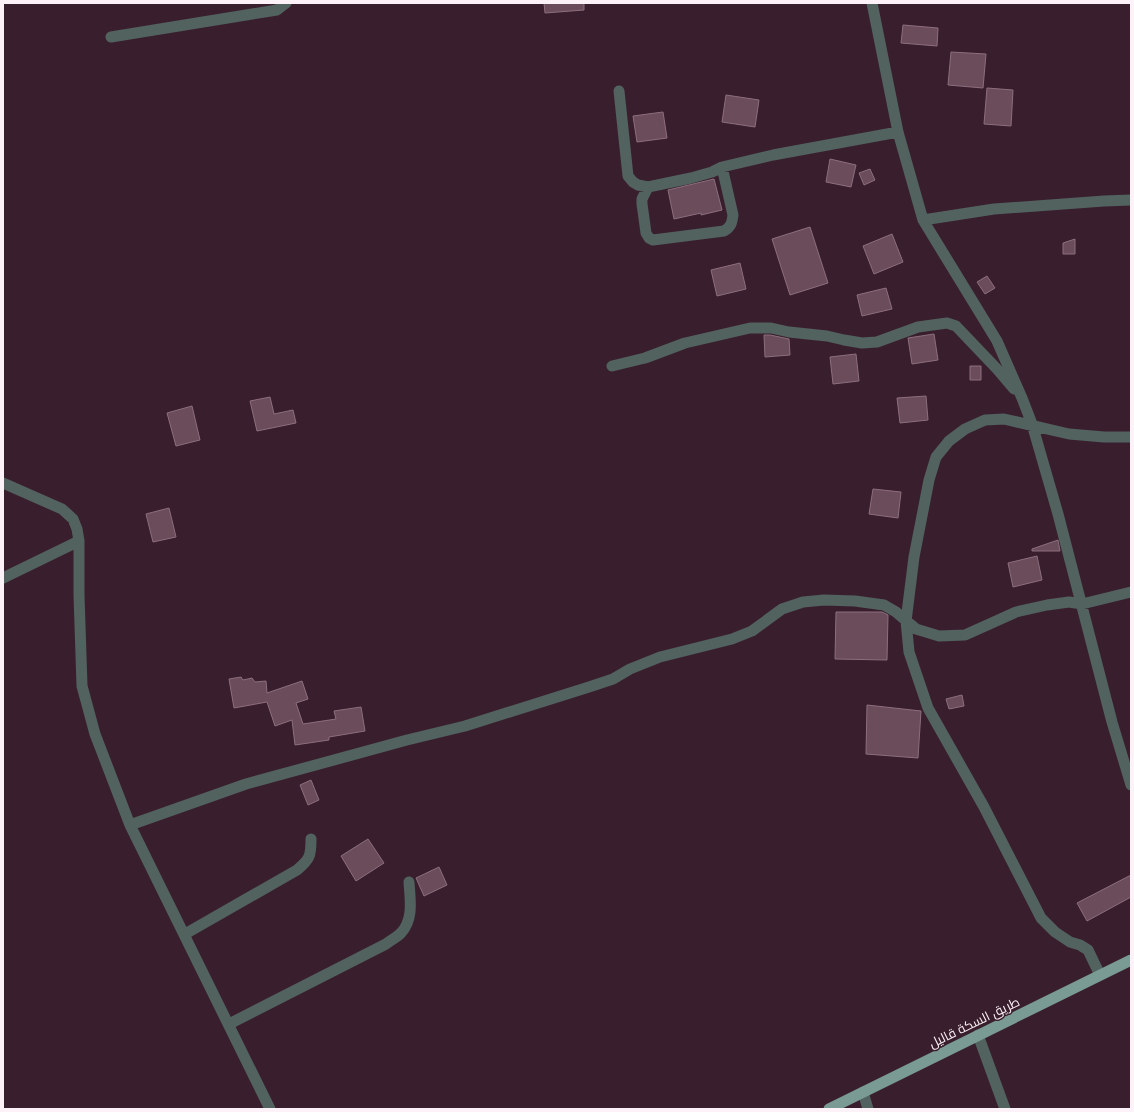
<svg xmlns="http://www.w3.org/2000/svg" width="1134" height="1112" viewBox="0 0 1134 1112" font-family="'DM Sans',Cairo,sans-serif">
<style>
.building{fill:#6a4c5b;stroke:#8d6e7e}
.lines{fill:none;stroke-linecap:round;stroke-linejoin:round}
.minor{stroke:#52625f;stroke-width:11}
.primary{stroke:#799b94;stroke-width:11}
.labels{text-anchor:middle;stroke-width:3;stroke-linejoin:round;paint-order:stroke}
.street-label{font-size:13px;fill:#fdf2f7;stroke:#391f2d}
</style>
<rect width="100%" height="100%" fill="#391f2d"/>
<path class="building" d="M544,3H584V10L545,13Z
M903,25L938,28L937,46L901,43Z
M951,52L986,54L983,88L948,85Z
M987,88L1013,90L1011,126L984,124Z
M726,95L759,100L755,127L722,122Z
M663,112L667,138L637,142L633,116Z
M830,159L856,165L851,187L826,182Z
M870,169L875,180L864,185L859,173Z
M714,179L722,210L701,215V213L674,219L668,190Z
M810,227L828,283L790,295L772,239Z
M892,234L903,262L874,274L863,246Z
M1075,239V254H1063V243Z
M740,263L746,289L717,296L711,270Z
M987,276L995,288L985,294L977,282Z
M886,288L892,309L862,316L857,295Z
M934,334L938,360L912,364L908,338Z
M764,335H770L789,339L790,355L765,357Z
M856,354L859,381L833,384L830,357Z
M970,366H981V380H970Z
M926,396L928,420L900,423L897,398Z
M270,397L274,414L293,410L296,423L257,431L250,401Z
M192,406L200,440L176,446L167,413Z
M873,489L901,492L898,518L869,514Z
M169,508L176,537L153,542L146,514Z
M1058,540L1060,551H1032V549Z
M1037,556L1042,580L1013,587L1008,563Z
M836,612H882L888,615L887,660L835,659Z
M241,677L243,680L252,678L255,682L266,681L267,693L302,681L308,699L296,703L303,724L336,719L334,711L361,707L365,731L329,737V740L295,745L292,720L275,726L267,702L234,708L229,679Z
M962,695L964,706L949,709L946,699Z
M867,705L921,711L918,758L866,754Z
M311,780L319,800L308,805L300,785Z
M368,839L384,863L356,881L341,856Z
M439,867L447,885L424,896L416,878Z
M1131,875V897L1087,921L1077,903Z"/>
<g class="lines">
<path class="minor" d="M872,3L898,132L923,220L997,341L1022,398L1032,424L1058,514L1112,722L1131,785
M111,37L277,10L286,3
M619,91L628,176L633,182L638,185L648,187L691,178L712,172L722,167L773,155L898,132
M648,187L642,199V204L646,233L649,238L653,240L724,231C731,227 732,223 733,215L722,167
M923,220L994,209L1104,201L1131,200
M612,366L645,358L685,343L750,328H771L789,332L827,336L844,340L862,343L877,342L918,327L947,323L956,326L997,369L1014,389
M3,483L62,509L73,519L77,529L79,541V595L82,686L95,734L130,825L270,1109
M3,578L79,541
M130,825L246,784L407,740L465,726L589,687L613,679L630,669L660,657L732,639L752,631L782,609L803,602L824,600L855,601L884,605L896,612L916,629L939,636L965,635L1016,612L1047,605L1069,602L1082,604L1131,592
M185,934L297,870C310,859 311,856 311,839
M1100,975L1088,950L1080,945L1070,942L1055,932L1041,918L984,807L928,708L909,652L906,621L914,557L929,480L936,457L949,441L965,429L985,420L1004,419L1069,434L1104,437H1131
M229,1024L386,944C391,940 397,937 401,933C414,919 410,899 409,882
M978,1035L1005,1109
M863,1092L868,1109"/>
<path class="primary" d="M829,1109L1131,960"/>
</g>
<g class="labels">
<g class="street-label">
<text transform="translate(974 1022) rotate(-26)" y="5">طريق السكة قاليل</text>
</g>
</g>
<rect width="1134" height="1112" fill="none" stroke="#fdf2f7" stroke-width="8"/>
</svg>
